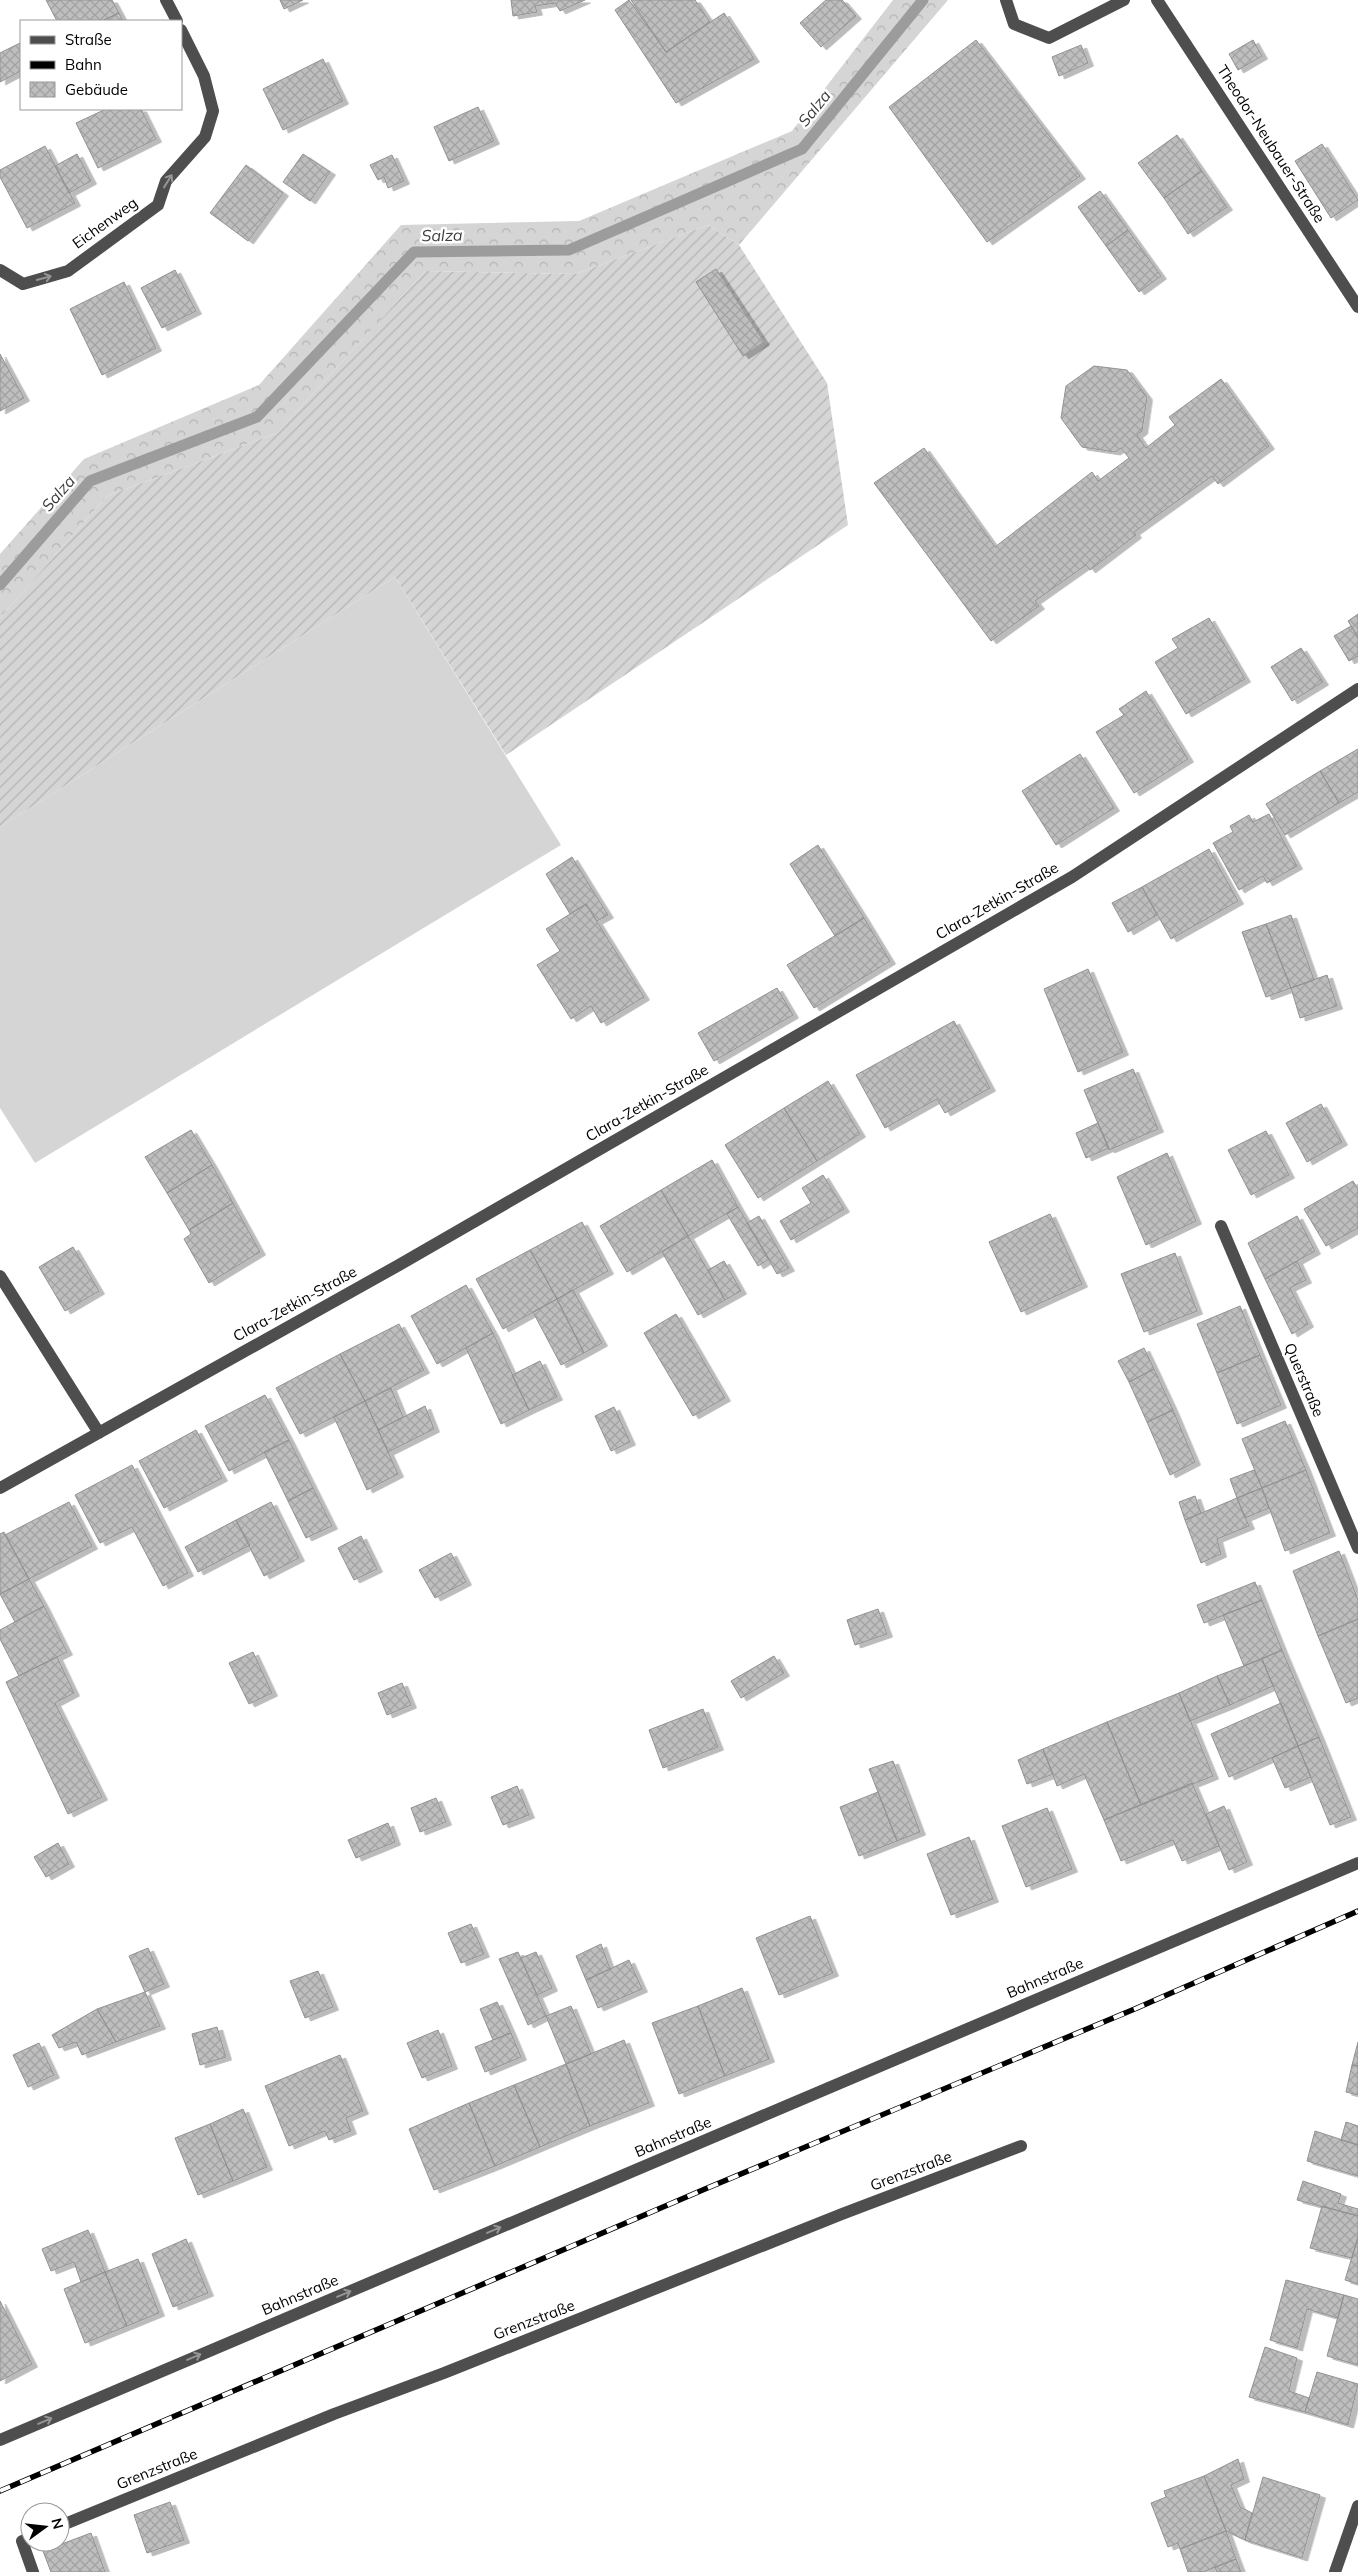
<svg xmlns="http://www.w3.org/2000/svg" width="1358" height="2572" viewBox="0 0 1358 2572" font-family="Mulish,sans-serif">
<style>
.forest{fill:url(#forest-crowns)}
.garden{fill:url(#garden-furrows)}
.pitch{fill:#d5d5d5}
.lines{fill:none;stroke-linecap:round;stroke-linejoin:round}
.stream{stroke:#9c9c9c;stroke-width:11}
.building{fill:url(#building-cross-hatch);stroke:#929292;filter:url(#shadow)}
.minor{stroke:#4e4e4e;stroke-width:12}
.rail-casing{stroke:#000;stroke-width:5.5}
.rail{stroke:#fff;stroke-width:4;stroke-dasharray:11;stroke-linecap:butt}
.oneway{stroke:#959595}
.labels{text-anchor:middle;stroke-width:5;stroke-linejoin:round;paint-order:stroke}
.street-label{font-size:15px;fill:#000;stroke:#fff}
.water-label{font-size:16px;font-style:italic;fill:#3d3d3d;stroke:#fff}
</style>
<defs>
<pattern id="forest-crowns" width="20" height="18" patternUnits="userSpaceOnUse" patternTransform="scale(1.25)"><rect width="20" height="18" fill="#d5d5d5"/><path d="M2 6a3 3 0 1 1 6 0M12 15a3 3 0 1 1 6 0" fill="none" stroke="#b5b5b5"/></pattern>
<pattern id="garden-furrows" width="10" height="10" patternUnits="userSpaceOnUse" patternTransform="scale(1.25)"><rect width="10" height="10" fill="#d5d5d5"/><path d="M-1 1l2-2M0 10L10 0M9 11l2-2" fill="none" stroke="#b5b5b5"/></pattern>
<pattern id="building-cross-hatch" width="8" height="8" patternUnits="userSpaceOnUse" patternTransform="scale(1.25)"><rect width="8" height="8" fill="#bebebe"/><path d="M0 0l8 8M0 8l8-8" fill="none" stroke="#a2a2a2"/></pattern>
<filter id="shadow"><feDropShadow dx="5.5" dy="3" stdDeviation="0" flood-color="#0004"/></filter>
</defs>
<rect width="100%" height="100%" fill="#fff"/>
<path class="forest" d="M893,0H948L739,245L708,225L576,274L425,271L277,433L107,496L0,618V554L84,459L259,385L401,225L579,221L792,131Z"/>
<path class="garden" d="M708,225L739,245L827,383L848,525L506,755L395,577L0,827V618L107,496L277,433L425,271L576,274Z"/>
<path class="pitch" d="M395,577L561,845L35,1163L0,1108V827Z"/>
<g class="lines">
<path class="stream" d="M0,585L90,481L257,417L414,252L569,250L802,149L923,0"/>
</g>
<path class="building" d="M46,0H112L119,13L102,21H57Z
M280,0H303L284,9Z
M511,0H585L560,11L555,3L535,6L537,12L513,16Z
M629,0L666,52L724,13L754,59L676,103L615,10Z
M631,0H695L710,22L666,52Z
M826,0H842L856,16L821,47L800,23Z
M119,13L123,21H105L104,20Z
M976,40L1080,176L987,242L889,107Z
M1253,40L1262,56L1238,70L1229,54Z
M20,43L21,71L0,82V53Z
M1081,45L1088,63L1059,76L1052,57Z
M323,59L343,101L283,130L263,89Z
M478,107L494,141L449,161L434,127Z
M106,109H141L156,139L98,168L76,123Z
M1177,135L1202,171L1164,198L1138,163Z
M1322,144L1358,200L1331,218L1295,161Z
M45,146L75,203L27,228L0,177V170Z
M77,154L91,181L69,193L55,166Z
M303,154L330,172L310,201L283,182Z
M392,155L404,181L388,188L384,177L378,180L370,165Z
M246,165L283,193L248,241L210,213Z
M1202,171L1227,207L1188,234L1164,198Z
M1100,191L1128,230L1106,246L1078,207Z
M1128,230L1161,276L1139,292L1106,246Z
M716,269L764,342L743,356L696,282Z
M175,270L196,311L162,328L141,288Z
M124,282L156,348L102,375L70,309Z
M0,354L24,398L0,411Z
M1094,366L1127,370L1147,397L1142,431L1137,435L1146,448L1175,425L1169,417L1221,379L1269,446L1218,484L1212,476L1134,532L1136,535L1090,570L1086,565L1035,601L1039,606L991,641L874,483L924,448L995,547L1092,472L1098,481L1129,458L1121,448L1115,452L1082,447L1061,418L1066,386Z
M1358,614V637L1348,621Z
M1209,618L1245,679L1186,714L1155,662L1178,648L1172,639Z
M1351,626L1358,637V656L1349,661L1334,636Z
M1301,648L1323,682L1292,701L1271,667Z
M1146,691L1188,759L1134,793L1096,732L1124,715L1119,709Z
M1358,749V792L1339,803L1320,771Z
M1080,754L1114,808L1056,845L1022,791Z
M1320,771L1339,803L1285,835L1266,804Z
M1269,814L1297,866L1267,883L1263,876L1239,890L1213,843L1233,832L1230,826L1249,815L1253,822Z
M818,845L864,918L835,936L790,864Z
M1209,849L1238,901L1171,939L1142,887Z
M572,857L608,915L597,921L586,904L570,914L546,874Z
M1142,887L1157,915L1128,932L1112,903Z
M586,904L644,997L601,1023L591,1006L571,1019L537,965L560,951L546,929Z
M1291,915L1314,980L1291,988L1266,924Z
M864,918L890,961L814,1008L787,965Z
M1266,924L1291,988L1266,997L1242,932Z
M1088,969L1123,1052L1078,1072L1044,989Z
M1327,975L1337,1006L1300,1018L1291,988Z
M777,988L793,1015L714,1061L698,1033Z
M954,1021L990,1088L945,1113L937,1099L885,1128L856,1075Z
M1133,1069L1158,1129L1109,1150L1084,1090Z
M828,1081L860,1134L817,1161L784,1108Z
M1321,1104L1342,1142L1307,1162L1286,1123Z
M784,1108L817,1161L758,1198L725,1145Z
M1098,1123L1109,1148L1086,1158L1076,1133Z
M191,1130L212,1165L167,1193L145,1157Z
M1266,1131L1289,1175L1251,1195L1228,1150Z
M1167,1153L1196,1221L1146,1245L1117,1177Z
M712,1160L738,1207L688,1236L661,1190Z
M212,1165L233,1203L189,1230L167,1193Z
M823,1175L844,1209L791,1240L780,1221L811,1203L802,1188Z
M1353,1181L1358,1189V1228L1326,1246L1304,1209Z
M661,1190L688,1236L627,1272L600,1226Z
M233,1203L260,1252L209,1283L184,1239L191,1234L189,1230Z
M738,1207L769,1259L758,1266L727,1214Z
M1050,1214L1082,1284L1021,1312L989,1242Z
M759,1216L789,1268L777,1274L747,1223Z
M1297,1216L1315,1251L1265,1279L1248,1243Z
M582,1222L608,1271L557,1299L530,1250Z
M688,1236L725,1300L698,1315L662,1252Z
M73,1247L99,1291L65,1311L39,1267Z
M530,1250L557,1299L503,1329L476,1279Z
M1175,1253L1197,1311L1144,1332L1121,1274Z
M724,1261L741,1291L725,1300L708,1270Z
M1297,1261L1306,1280L1290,1288L1308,1324L1292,1334L1265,1279Z
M466,1285L493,1333L437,1364L411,1316Z
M573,1290L602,1343L584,1353L557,1299Z
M557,1299L584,1353L561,1365L533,1312Z
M1240,1306L1260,1355L1217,1373L1197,1324Z
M676,1314L725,1398L693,1416L644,1333Z
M399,1324L424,1370L365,1401L340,1354Z
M493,1333L529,1410L501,1424L466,1348Z
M1144,1348L1154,1369L1129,1382L1118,1361Z
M340,1354L365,1401L300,1434L276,1388Z
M1260,1355L1281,1405L1237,1424L1217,1373Z
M540,1361L557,1397L529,1410L512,1375Z
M1154,1369L1173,1410L1147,1422L1129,1382Z
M391,1388L403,1417L378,1430L365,1401Z
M265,1395L289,1440L229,1471L205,1426Z
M365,1401L398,1474L367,1490L334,1417Z
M425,1406L434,1429L388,1452L378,1430Z
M614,1407L630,1442L611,1451L595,1416Z
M1173,1410L1195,1462L1170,1475L1147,1422Z
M1285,1421L1306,1470L1262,1488L1242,1439Z
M196,1430L222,1478L164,1508L139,1461Z
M289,1440L313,1488L288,1501L264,1452Z
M132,1465L188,1573L163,1586L132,1527L100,1543L75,1495Z
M1254,1470L1262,1488L1237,1498L1230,1479Z
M1306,1470L1330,1533L1285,1551L1262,1488Z
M313,1488L332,1526L306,1538L288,1501Z
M1262,1488L1269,1508L1245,1518L1237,1498Z
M1195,1496L1201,1513L1185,1520L1179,1502Z
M1237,1498L1249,1526L1217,1539L1221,1554L1201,1563L1185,1520Z
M69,1502L92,1546L29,1579L5,1535Z
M271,1502L299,1558L264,1576L236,1520Z
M236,1520L250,1545L198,1572L185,1547Z
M4,1532L29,1579L0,1594V1534Z
M361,1536L377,1569L354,1580L338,1548Z
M1339,1551L1358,1600V1619L1318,1636L1293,1571Z
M451,1553L466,1582L435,1598L419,1570Z
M29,1579L44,1606L15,1622L0,1594Z
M1255,1582L1262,1600L1204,1623L1197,1605Z
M1262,1600L1282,1650L1244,1666L1223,1615Z
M44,1606L67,1652L19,1676L0,1639V1630Z
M878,1609L887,1634L855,1645L847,1620Z
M1358,1619V1698L1346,1703L1318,1636Z
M1282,1650L1319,1737L1298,1746L1262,1659Z
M253,1652L272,1693L249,1704L229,1663Z
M774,1656L784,1673L741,1698L731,1681Z
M57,1657L74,1693L55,1703L102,1797L68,1814L6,1682Z
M1262,1659L1273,1686L1230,1705L1217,1676Z
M1217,1676L1230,1705L1190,1721L1179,1693Z
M402,1683L411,1705L387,1715L378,1693Z
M1179,1693L1213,1776L1141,1805L1107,1722Z
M1281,1703L1298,1746L1229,1777L1211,1734Z
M703,1709L718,1747L663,1768L649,1730Z
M1107,1722L1141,1805L1104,1820L1084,1774L1057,1786L1043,1749Z
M1319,1737L1351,1817L1330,1825L1298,1746Z
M1298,1746L1311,1777L1285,1788L1272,1758Z
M1043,1749L1053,1774L1027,1784L1018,1760Z
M893,1761L920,1832L897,1841L869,1769Z
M1192,1783L1219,1846L1182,1861L1173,1840L1121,1861L1104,1820Z
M517,1786L529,1815L503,1825L491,1797Z
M878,1792L897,1841L859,1856L840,1807Z
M436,1798L446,1822L420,1832L411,1808Z
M1224,1806L1247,1862L1229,1870L1206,1814Z
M1047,1808L1072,1869L1026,1887L1002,1826Z
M388,1823L395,1842L356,1858L348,1840Z
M969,1837L993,1899L951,1915L927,1854Z
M58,1843L69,1864L46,1877L34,1857Z
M810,1916L833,1973L779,1995L756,1938Z
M471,1924L484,1954L461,1963L448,1933Z
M601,1944L610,1969L586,1980L576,1956Z
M148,1948L164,1984L145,1992L129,1956Z
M518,1952L546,2016L528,2025L499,1959Z
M536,1952L552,1988L537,1995L521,1958Z
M629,1960L642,1989L598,2008L586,1980Z
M318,1971L333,2007L305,2018L290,1981Z
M742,1988L769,2059L725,2076L698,2006Z
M145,1992L160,2026L116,2042L97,2009Z
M497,2002L511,2033L493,2040L480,2009Z
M571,2006L591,2054L566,2064L546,2016Z
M698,2006L725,2076L679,2094L652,2023Z
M97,2009L116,2042L82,2055L76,2042L59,2048L52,2035Z
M217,2027L226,2057L200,2065L192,2034Z
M438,2030L452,2066L422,2078L407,2043Z
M511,2033L521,2057L485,2072L475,2047Z
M624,2040L649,2103L590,2126L566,2064Z
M1358,2042V2066L1352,2065Z
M39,2043L54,2075L28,2087L13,2055Z
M340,2055L363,2111L346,2118L351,2131L329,2140L325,2131L289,2146L265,2086Z
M566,2064L590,2126L540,2147L514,2085Z
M1352,2065L1358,2066V2095L1346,2092Z
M514,2085L540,2147L495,2166L469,2103Z
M469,2103L495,2166L434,2190L409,2129Z
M243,2109L267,2167L233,2181L210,2124Z
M1346,2122L1358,2126V2145L1341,2140Z
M210,2124L233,2181L198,2195L175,2138Z
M1315,2131L1358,2145V2176L1307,2161Z
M1303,2181L1341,2194L1338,2203L1358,2209V2216L1297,2200Z
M1322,2206L1358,2216V2237L1352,2258L1310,2248Z
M88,2230L105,2272L81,2282L74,2262L51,2271L42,2249Z
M1358,2237V2284L1345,2280Z
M186,2239L208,2293L173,2307L152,2254Z
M138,2259L159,2313L127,2326L105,2272Z
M105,2272L127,2326L85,2343L64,2289Z
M1286,2280L1344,2295L1338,2318L1307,2309L1297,2348L1270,2340Z
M1344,2295L1358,2299V2365L1327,2356Z
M0,2301L32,2364L0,2381Z
M1265,2347L1297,2358L1289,2391L1309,2398L1305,2412L1249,2397Z
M1317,2372L1358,2384L1348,2425L1305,2412Z
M1238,2459L1244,2479L1231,2485L1240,2507L1252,2513L1245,2540L1226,2531L1204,2476Z
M1204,2476L1226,2531L1180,2549L1178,2543L1168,2547L1151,2503L1166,2497L1164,2491Z
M1263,2477L1320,2495L1302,2558L1245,2540Z
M170,2502L184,2540L147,2553L134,2515Z
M1226,2531L1236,2559L1203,2572H1188L1180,2549Z
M91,2533L105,2572H51L43,2551Z
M1236,2559L1241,2572H1217L1215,2567Z"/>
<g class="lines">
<path class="minor" d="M166,0L177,21
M1006,0L1014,24L1049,38L1124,0
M1157,0L1358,307
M0,270L23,284L68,271L158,205L166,181L205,137L213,111L204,76L181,30
M1221,1226L1358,1548
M0,1276L99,1433
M0,1488L399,1265L1072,877L1358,689
M0,2440L1358,1863
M60,2526L334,2414L444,2373L842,2214L1021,2146
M30,2538L22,2541L33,2572
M1335,2572L1358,2506"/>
<g class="rail-casing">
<path id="rail" d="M0,2491L705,2189L1137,2008L1358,1911"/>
</g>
<use href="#rail" class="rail"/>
</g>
<defs><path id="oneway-shaft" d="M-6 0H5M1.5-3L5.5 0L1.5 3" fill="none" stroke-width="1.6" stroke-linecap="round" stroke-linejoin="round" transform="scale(1.25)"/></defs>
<g class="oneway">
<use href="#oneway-shaft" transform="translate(168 181) rotate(-58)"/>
<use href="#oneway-shaft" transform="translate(44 278) rotate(-15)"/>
<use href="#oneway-shaft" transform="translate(494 2230) rotate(-23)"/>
<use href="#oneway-shaft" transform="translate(344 2294) rotate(-23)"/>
<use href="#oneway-shaft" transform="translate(194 2357) rotate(-23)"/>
<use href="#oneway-shaft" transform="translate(45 2421) rotate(-23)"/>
</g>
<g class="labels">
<g class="street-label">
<text transform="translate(1271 144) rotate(57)" y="5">Theodor-Neubauer-Straße</text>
<text transform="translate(105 223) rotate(-36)" y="5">Eichenweg</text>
<text transform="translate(997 901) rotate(-30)" y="5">Clara-Zetkin-Straße</text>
<text transform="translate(647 1103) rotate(-30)" y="5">Clara-Zetkin-Straße</text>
<text transform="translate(295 1304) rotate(-29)" y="5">Clara-Zetkin-Straße</text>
<text transform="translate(1304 1380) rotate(67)" y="5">Querstraße</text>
<text transform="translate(1045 1978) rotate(-23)" y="5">Bahnstraße</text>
<text transform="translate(673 2137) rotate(-23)" y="5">Bahnstraße</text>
<text transform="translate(911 2171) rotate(-21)" y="5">Grenzstraße</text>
<text transform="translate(300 2295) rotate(-23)" y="5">Bahnstraße</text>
<text transform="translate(534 2320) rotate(-21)" y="5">Grenzstraße</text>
<text transform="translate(157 2469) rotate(-22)" y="5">Grenzstraße</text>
</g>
<g class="water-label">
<text transform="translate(814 108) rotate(-51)" y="6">Salza</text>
<text transform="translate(442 235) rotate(-1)" y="6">Salza</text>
<text transform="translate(58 493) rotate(-49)" y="6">Salza</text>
</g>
</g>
<rect x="20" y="20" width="162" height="90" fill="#ffffff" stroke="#999999"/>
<rect x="30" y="36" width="25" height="8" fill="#4e4e4e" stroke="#999999"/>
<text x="65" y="45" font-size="15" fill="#000000">Straße</text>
<rect x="30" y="61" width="25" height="8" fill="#000000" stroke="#999999"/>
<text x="65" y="70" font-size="15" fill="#000000">Bahn</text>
<rect x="30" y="82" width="25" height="15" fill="url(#building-cross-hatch)" stroke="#999999"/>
<text x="65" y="95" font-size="15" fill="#000000">Gebäude</text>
<g transform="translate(45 2527) rotate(75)"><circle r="24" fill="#ffffff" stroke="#999999"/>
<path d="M0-4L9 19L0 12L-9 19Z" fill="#000000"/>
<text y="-8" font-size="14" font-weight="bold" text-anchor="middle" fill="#000000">N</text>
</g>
</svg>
